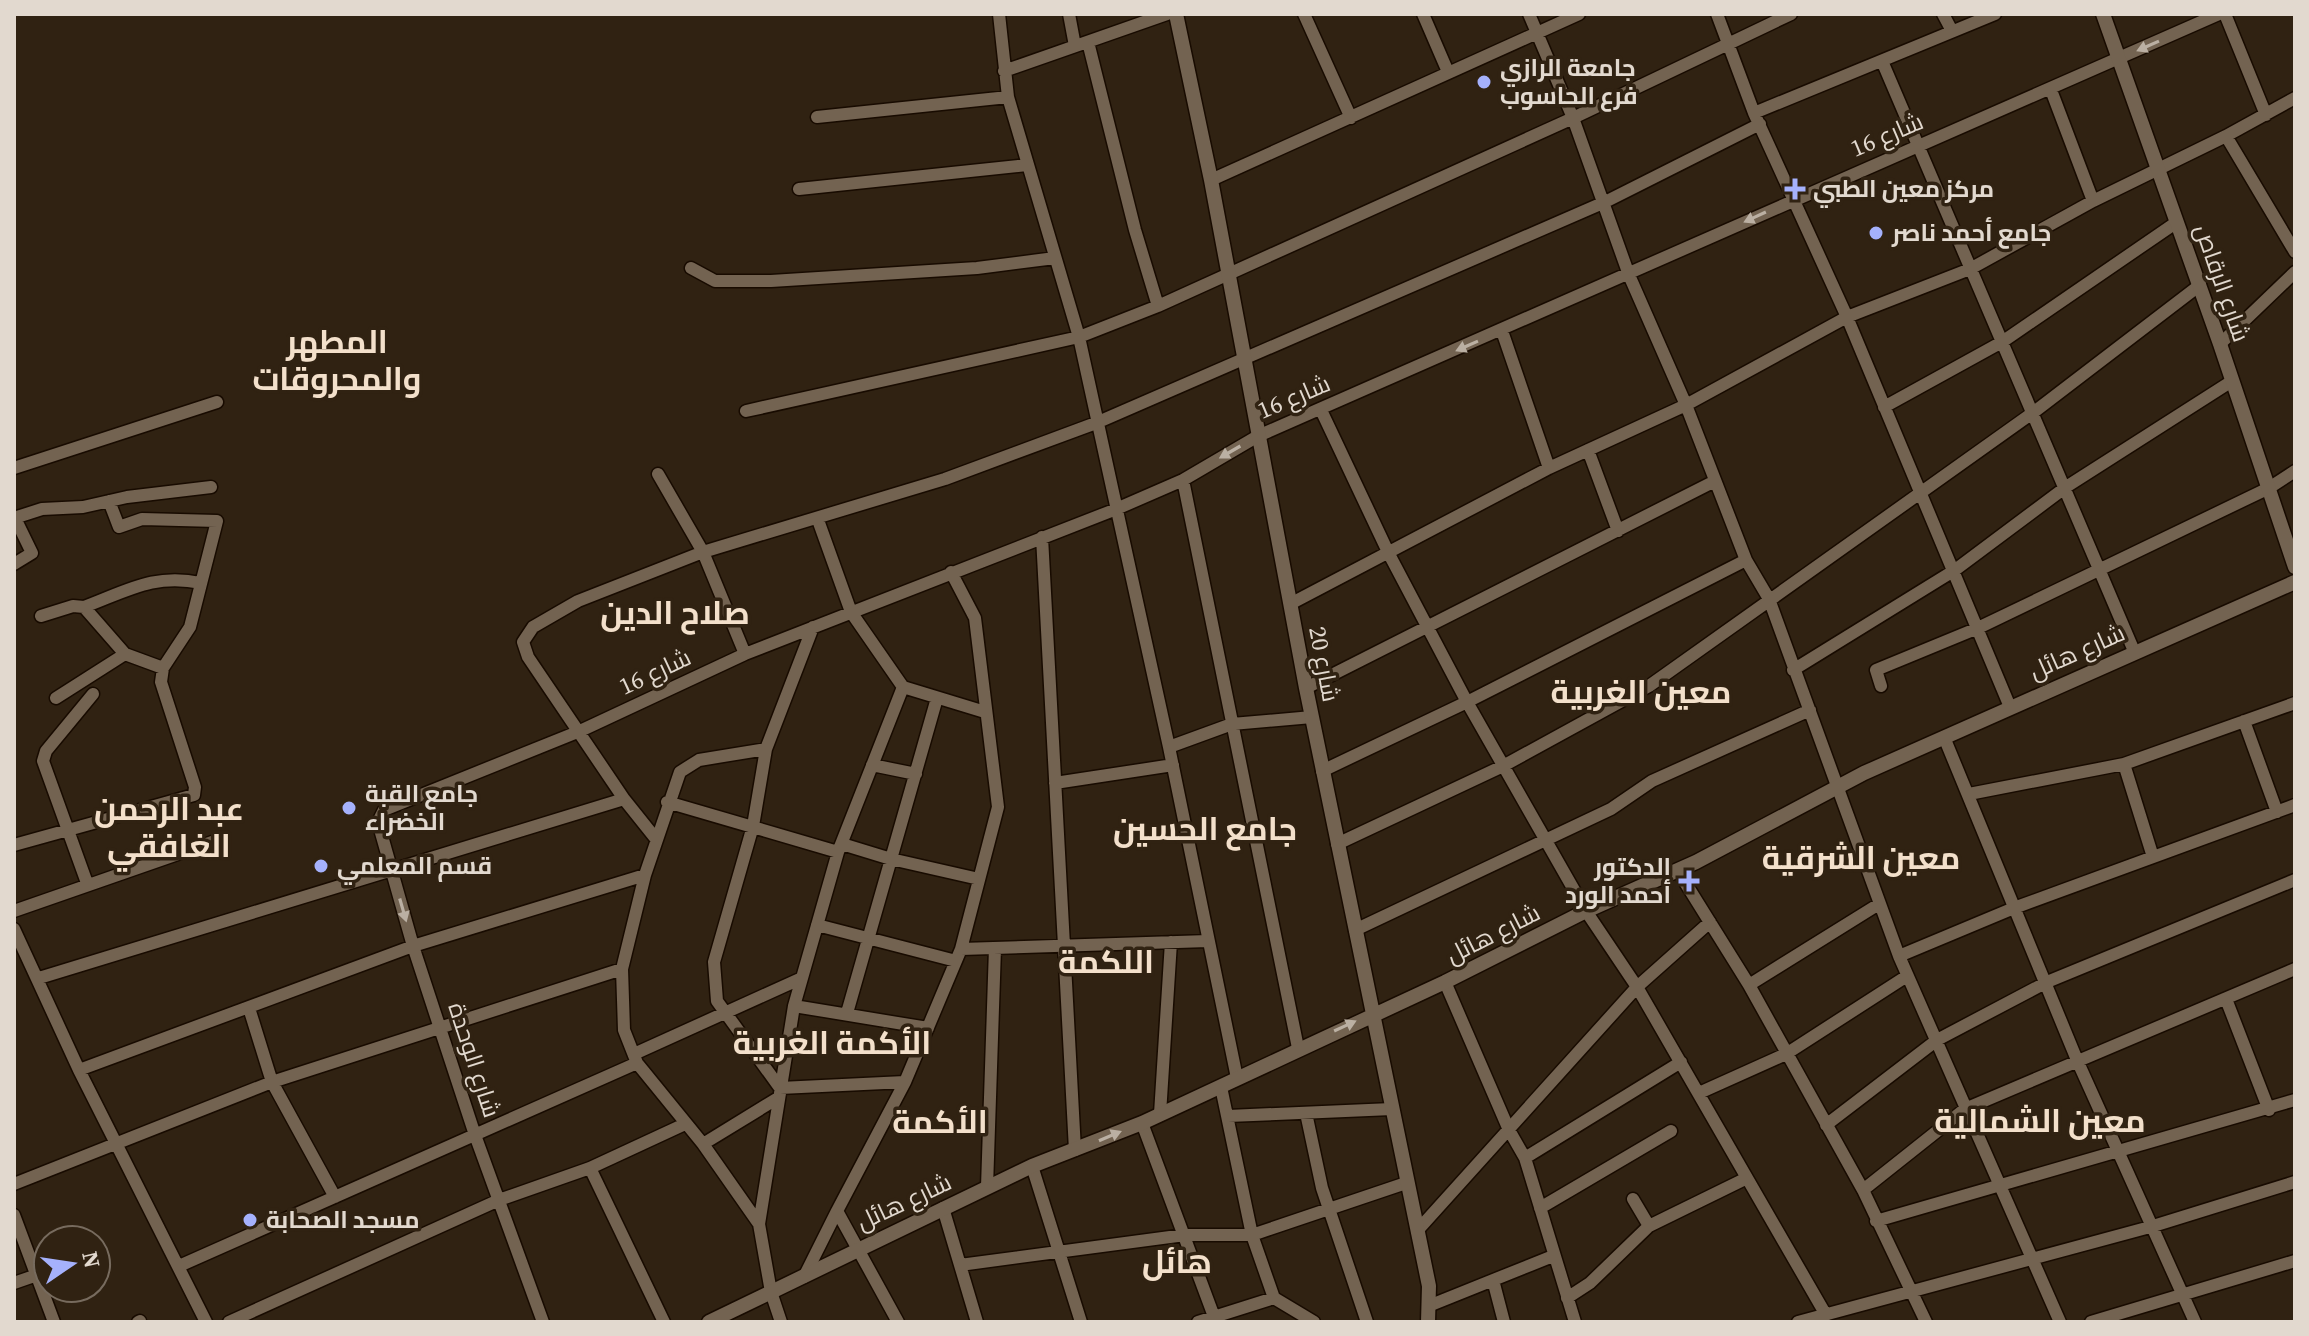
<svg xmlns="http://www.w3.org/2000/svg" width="2309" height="1336" viewBox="0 0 2309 1336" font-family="'Source Serif 4',Cairo,serif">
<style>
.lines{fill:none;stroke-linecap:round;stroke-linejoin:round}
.minor-casing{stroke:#180b00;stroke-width:15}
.tertiary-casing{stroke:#180b00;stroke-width:17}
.minor{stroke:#736351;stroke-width:12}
.tertiary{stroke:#736351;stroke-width:14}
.oneway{fill:#bbb0a3}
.poi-dot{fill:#a5b1fc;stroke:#302212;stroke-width:3}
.labels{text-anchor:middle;stroke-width:7;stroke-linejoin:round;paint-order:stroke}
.poi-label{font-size:24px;font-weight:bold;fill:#e2d9cf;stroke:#302212;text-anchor:start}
.street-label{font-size:24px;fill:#e2d9cf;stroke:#302212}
.district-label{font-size:32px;font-weight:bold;fill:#f3e0cb;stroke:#302212}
</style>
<rect width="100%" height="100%" fill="#302212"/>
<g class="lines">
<g class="minor-casing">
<path id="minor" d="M999,14L1008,97L1079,337L1169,747L1237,1078
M1069,14L1075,46
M1304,14L1351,118
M1423,14L1448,72
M1529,14L1573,118L1629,275L1686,405L1746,560L1769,599L1899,956L2060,1322
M1717,14L1754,113L1847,317L2010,707
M1943,14L1952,31
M2225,14L2266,115
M1088,42L1135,230L1158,306
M1882,61L2134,651
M1004,71L1167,14
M2051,90L2093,201
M1754,113L1995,14
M817,117L1008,97
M2226,136L2295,252
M1211,180L1579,14
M799,189L1027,165
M691,268L715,281H771L977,268L1055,258
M1502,331L1549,468
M2220,344L2295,272
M1884,407L2002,342L2177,222
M1321,410L1389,554L1467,702L1586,911L1637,987L1826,1315
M746,411L1079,337L1158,306L1573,118L1791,14
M1588,450L1618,531
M14,468L217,402
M658,474L703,552L745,654
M1183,480L1298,1048
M14,518L42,509L83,507L127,497L211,487
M1042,537L1075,1150
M14,564L32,553L15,518
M1290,604L1549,468L1686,405L1847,317L1970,269L2093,201L2226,136L2295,98
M84,607L125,654L163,668
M41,616L73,606L84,607C127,591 154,573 201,583
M813,627L766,749L753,826L714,962L717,1001L780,1088L905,1082
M1793,670L1955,570L2066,487L2232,381
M1881,686L1876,670L1978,628L2269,488L2295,471
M903,687L985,712
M1306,688L1715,481
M56,698L125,654
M2244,721L2277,812
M1944,737L2077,1060L2195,1322
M1169,747L1232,724L1312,717
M2124,764L2153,857
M872,765L916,774
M1322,771L1467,702L1746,560
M1055,783L1173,765
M1969,794L2124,764L2295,703
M624,799L528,657L523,642L533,627L578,601L703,552L945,479L1096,423L1605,202L1760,124
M667,802L838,852
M842,844L891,859L979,879
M1337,844L1503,766L1649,686L2034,412L2200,285
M14,845L194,795L195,787L161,682L163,668L190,627L217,521L142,519L119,527L109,501
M1678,871L1749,985L1863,1190L1926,1322
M87,883L43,761L46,751L93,694
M14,911L218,840
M817,925L956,961
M14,929L79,1070L206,1322
M1355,930L1611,809L1652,781L1810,710
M961,949L1208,941
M1899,956L2014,908L2295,805
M39,978L624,799L656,839
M1445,982L1509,1130L1525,1158L1575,1322
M1749,985L1879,904
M2226,999L2269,1110
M794,1006L928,1028
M249,1008L272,1082L335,1197
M847,1013L937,698
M634,1054L802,978
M79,1070L413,946L645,875
M1221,1087L1252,1235L1274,1298L1314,1322
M1699,1093L1786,1054L1907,976
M1306,1113L1322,1188L1367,1322
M1160,1114L1171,942
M1228,1116L1392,1109
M1142,1123L1216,1322
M1826,1125L1937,1040L2047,982L2295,880
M703,1144L778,1098
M1525,1158L1681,1062
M1032,1166L1081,1322
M590,1168L664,1322
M14,1184L272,1082L622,969
M987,1187L995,948
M1863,1190L1965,1109L2295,969
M943,1208L977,1322
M1540,1208L1671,1131
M14,1215L54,1322
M1876,1221L2295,1100
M759,1224L703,1144L637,1063L624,1030L622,969L645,875L680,772L699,760L766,749
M1649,1226L1747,1178
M1417,1231L1637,987L1710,922
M960,1265L1185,1235H1252L1406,1183
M179,1266L637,1063
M804,1277L837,1211
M1493,1280L1504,1322
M14,1283L37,1275
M1567,1298L1590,1283L1649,1226L1633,1199
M1431,1305L1553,1256
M138,1322L140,1321
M229,1322L499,1200L590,1168L685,1124
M543,1322L475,1135L413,946L378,822L384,810L580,731L745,654L1114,510L1183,480L1258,436L2219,14
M781,1322L771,1292L759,1224L794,1006L838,852L903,687L851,612L818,520
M898,1322L837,1211L905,1082L961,949L998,807L975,618L951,572
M1198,1322L1274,1298
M1798,1322L2150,1227L2295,1182
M2091,1322L2295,1261"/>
</g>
<g class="tertiary-casing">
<path id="tertiary" d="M1176,14L1211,180L1306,688L1429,1286L1428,1322
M2103,14L2220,344L2295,567
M709,1322L1032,1166L1142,1123L1445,982L1586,911L1696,862L1864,773L2295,582"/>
</g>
<use href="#minor" class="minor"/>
<use href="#tertiary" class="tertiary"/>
</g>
<defs><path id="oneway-solid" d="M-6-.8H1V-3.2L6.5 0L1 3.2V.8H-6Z" transform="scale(2)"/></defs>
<g class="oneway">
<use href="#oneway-solid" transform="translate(2148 46) rotate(156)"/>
<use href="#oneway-solid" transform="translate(1755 217) rotate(155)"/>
<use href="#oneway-solid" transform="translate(1467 346) rotate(156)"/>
<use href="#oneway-solid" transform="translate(1230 452) rotate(150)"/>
<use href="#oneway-solid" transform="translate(403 910) rotate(74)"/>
<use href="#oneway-solid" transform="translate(1345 1026) rotate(-25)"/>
<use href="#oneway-solid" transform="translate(1110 1136) rotate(-23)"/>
</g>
<g class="poi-dot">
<circle cx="1484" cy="82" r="8"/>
<path d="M1791 177h8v8h8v8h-8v8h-8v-8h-8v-8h8z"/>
<circle cx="1876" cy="233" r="8"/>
<circle cx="349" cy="808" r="8"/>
<circle cx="321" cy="866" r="8"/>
<path d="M1685 869h8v8h8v8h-8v8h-8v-8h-8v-8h8z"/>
<circle cx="250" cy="1220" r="8"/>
</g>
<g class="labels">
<g class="poi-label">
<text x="1500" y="76">جامعة الرازي<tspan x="1500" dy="28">فرع الحاسوب</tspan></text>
<text x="1813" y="197">مركز معين الطبي</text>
<text x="1892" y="241">جامع أحمد ناصر</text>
<text x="365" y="802">جامع القبة<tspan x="365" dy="28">الخضراء</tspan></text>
<text x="337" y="874">قسم المعلمي</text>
<text x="1671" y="875" text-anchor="end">الدكتور<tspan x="1671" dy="28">أحمد الورد</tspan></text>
<text x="266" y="1228">مسجد الصحابة</text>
</g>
<g class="street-label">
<text transform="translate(1887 135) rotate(-23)" y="8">شارع 16</text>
<text transform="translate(2222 283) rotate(71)" y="8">شارع الرقاص</text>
<text transform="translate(1294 397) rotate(-23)" y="8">شارع 16</text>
<text transform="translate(2077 652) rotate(-24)" y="8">شارع هائل</text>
<text transform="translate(1324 664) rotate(79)" y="8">شارع 20</text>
<text transform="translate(655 672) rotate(-25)" y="8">شارع 16</text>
<text transform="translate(1493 934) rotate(-27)" y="8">شارع هائل</text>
<text transform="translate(474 1060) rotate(72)" y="8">شارع الوحدة</text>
<text transform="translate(904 1202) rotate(-25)" y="8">شارع هائل</text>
</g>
<g class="district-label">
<text x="337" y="353">المطهر<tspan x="337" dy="37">والمحروقات</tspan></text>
<text x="675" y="624">صلاح الدين</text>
<text x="1641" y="703">معين الغربية</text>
<text x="169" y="820">عبد الرحمن<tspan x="169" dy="37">الغافقي</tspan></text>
<text x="1205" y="840">جامع الحسين</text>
<text x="1861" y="869">معين الشرقية</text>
<text x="1106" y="973">اللكمة</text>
<text x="832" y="1054">الأكمة الغربية</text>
<text x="2040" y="1132">معين الشمالية</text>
<text x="940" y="1133">الأكمة</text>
<text x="1177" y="1273">هائل</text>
</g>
</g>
<rect width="2309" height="1336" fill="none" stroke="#e2d9cf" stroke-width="32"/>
<g transform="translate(72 1264) rotate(77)"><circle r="38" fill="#302212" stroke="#776b5e" stroke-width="2"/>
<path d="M0-6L14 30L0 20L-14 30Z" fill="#a5b1fc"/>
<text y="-12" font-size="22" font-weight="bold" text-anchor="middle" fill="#e2d9cf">N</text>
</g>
</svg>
